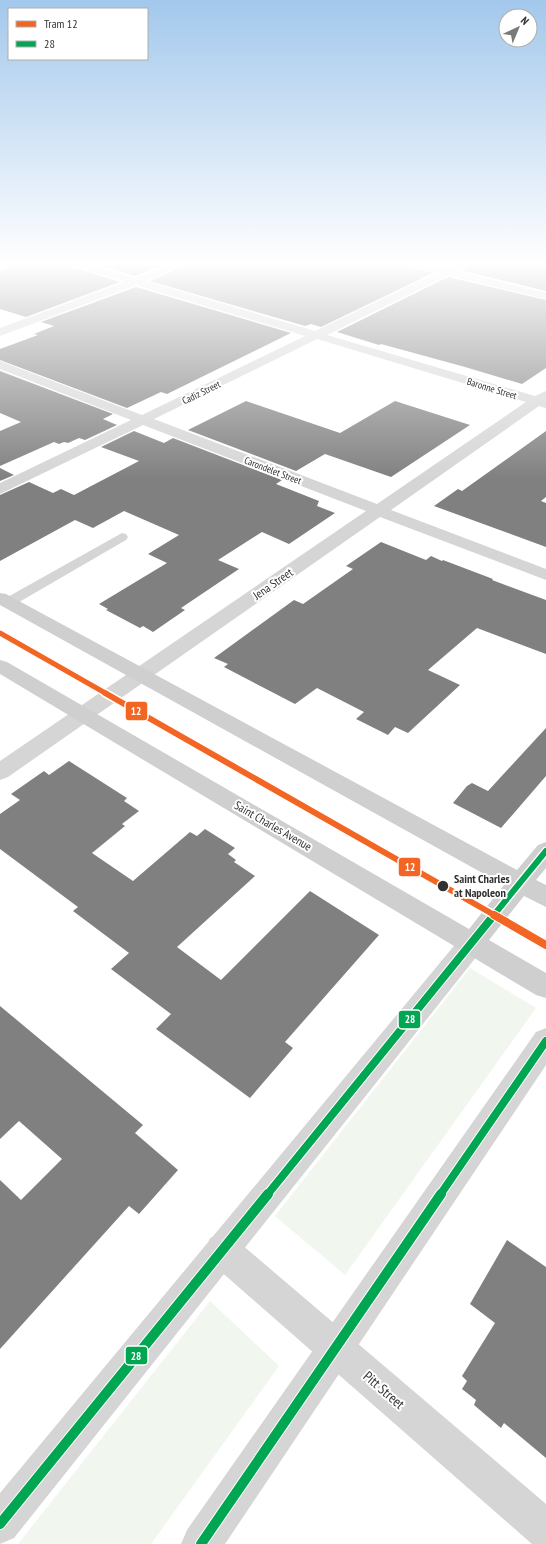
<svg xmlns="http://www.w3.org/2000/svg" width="546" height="1544" viewBox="0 0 546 1544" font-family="'PT Sans Narrow',sans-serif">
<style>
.green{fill:#f1f6ee}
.building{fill:#808080}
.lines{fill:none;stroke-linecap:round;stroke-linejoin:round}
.service{fill:#d5d5d5;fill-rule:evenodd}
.minor{fill:#d5d5d5;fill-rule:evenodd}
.tertiary{fill:#d5d5d5;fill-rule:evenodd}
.secondary{fill:#cfcfcf;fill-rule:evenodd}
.bus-1-far2-casing{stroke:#fff;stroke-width:9}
.bus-1-far1-casing{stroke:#fff;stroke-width:10}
.bus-1-casing{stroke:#fff;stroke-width:12}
.bus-1-far2{stroke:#00a651;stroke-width:6}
.bus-1-far1{stroke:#00a651;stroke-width:8}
.bus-1{stroke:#00a651;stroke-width:10}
.tram-1-far2-casing{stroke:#fff;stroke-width:8}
.tram-1-far1-casing{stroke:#fff;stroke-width:9}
.tram-1-casing{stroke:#fff;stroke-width:10}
.tram-1-far2{stroke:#f26522;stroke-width:5}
.tram-1-far1{stroke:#f26522;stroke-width:6}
.tram-1{stroke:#f26522;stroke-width:8}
.stop-dot{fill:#313131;stroke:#fff;stroke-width:1.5}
.labels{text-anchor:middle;stroke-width:4;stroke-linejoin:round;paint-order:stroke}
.far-street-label{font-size:10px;fill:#313131;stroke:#fff}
.street-label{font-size:12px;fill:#313131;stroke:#fff}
.stop-label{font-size:12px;font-weight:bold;fill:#313131;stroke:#fff;text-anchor:start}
.near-street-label{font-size:14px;fill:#313131;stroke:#fff}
.line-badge{stroke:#fff;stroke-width:1.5}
.badge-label{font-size:11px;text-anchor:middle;font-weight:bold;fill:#fff}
</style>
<rect width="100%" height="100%" fill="#fff"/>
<path class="green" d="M470,968L536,1008L345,1275L275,1216Z
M210,1301L279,1366L151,1544H18Z"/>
<path class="building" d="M25,262H64L66,265L120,282L26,317L0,309V271Z
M90,262H171L135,276Z
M193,262H399L401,265L433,273L321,327L311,324L305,326L150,281Z
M473,262H521L546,268V291L460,270Z
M448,277L546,300V368L522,384L465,367L381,344L379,345L337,332Z
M136,287L291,333L167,394L161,392L127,408L0,360V349L38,335L34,334L54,326L41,322Z
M0,371L113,414L103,419L117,425L85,440L79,438L68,443L64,442L59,444L54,442L0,466V431L21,422L0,413Z
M246,401L340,433L395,401L470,425L391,477L325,454L296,471L188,430Z
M134,431L164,443L173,438L282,480L276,484L319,501L317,506L335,513L289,544L262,532L218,560L239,569L181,608L185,610L153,632L143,626L140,628L106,610L108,609L99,604L167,563L148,554L179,535L124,511L93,528L75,520L0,561V495L29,482L53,493L61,489L74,495L139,461L101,447Z
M546,431V497L541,501L546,503V547L434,506L458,489L462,491Z
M0,468L14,475L0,481Z
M381,542L426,560L431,556L442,561L443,560L493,579L492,580L546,600V654L477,628L428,670L460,685L408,733L395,727L388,735L356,719L364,712L317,688L295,704L224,667L228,664L214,658L294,600L303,604L353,569L346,566Z
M546,728V776L501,828L453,803L467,786L472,783L488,791Z
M69,761L127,798L124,801L139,811L122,824L125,826L92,853L133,881L190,832L197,836L205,829L235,848L228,854L236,860L234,862L255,876L177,947L221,980L310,891L379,935L285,1042L293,1048L250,1098L156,1029L171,1014L111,969L129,953L73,911L78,907L0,849V814L20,800L11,794L44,771L49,775Z
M0,1006L143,1125L135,1133L178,1170L139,1214L129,1206L0,1349V1180L21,1200L62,1159L19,1121L0,1139Z
M507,1240L546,1267V1458L504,1423L501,1428L474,1405L476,1400L462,1389L467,1381L462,1376L495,1323L470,1304Z"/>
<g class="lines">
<path class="service" d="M122,533L126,534L128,537L126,540L14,605H4L2,602L4,599Z"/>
<path class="minor" d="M65,262H83L135,278L176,262H192L146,281L315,331L437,273L401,264L400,262H420L445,269L458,262H472L456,271L546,293V299L448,275L327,335L535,396L546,391V408L539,406L391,510L546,569V580L380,517L8,777L0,780V761L366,511L143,425L0,494V483L131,420L0,369V361L142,415L305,336L136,285L0,336V328L125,282L66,264ZM317,339L526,402L377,504L154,419Z
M222,1233L234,1238L546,1504V1544H532L210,1262L205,1250L210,1238Z"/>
<path class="tertiary" d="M472,932L481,935L485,943L481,951L14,1538L0,1544V1493L463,935Z
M546,1028V1065L225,1544H181L187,1530L536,1032Z"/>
<path class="secondary" d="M0,593L6,594L517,870L538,845L546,842V868L536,880L546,885V907L524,896L489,940L546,973V998L536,995L0,674V660L7,662L469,929L504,885L0,605Z"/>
<g class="bus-1-far2-casing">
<path id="bus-1-far2" d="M493,916L546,851"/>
</g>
<g class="bus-1-far1-casing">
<path id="bus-1-far1" d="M267,1195L494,915
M440,1195L546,1041"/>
</g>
<g class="bus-1-casing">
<path id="bus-1" d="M0,1524L268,1194
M201,1544L441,1194"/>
</g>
<use href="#bus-1-far2" class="bus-1-far2"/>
<use href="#bus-1-far1" class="bus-1-far1"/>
<use href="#bus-1" class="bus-1"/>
<g class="tram-1-far2-casing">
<path id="tram-1-far2" d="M0,633L107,694"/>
</g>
<g class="tram-1-far1-casing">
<path id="tram-1-far1" d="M105,693L496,916"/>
</g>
<g class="tram-1-casing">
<path id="tram-1" d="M494,915L546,945"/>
</g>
<use href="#tram-1-far2" class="tram-1-far2"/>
<use href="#tram-1-far1" class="tram-1-far1"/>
<use href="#tram-1" class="tram-1"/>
</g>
<linearGradient id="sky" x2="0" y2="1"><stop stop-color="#a3c8ec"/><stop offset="0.55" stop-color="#fff"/><stop offset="1" stop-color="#fff" stop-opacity="0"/></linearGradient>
<rect width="546" height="479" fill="url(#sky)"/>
<circle class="stop-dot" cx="443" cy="886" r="6"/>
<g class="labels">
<g class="far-street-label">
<text transform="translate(492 388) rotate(17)" y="4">Baronne Street</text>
<text transform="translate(201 392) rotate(-26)" y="4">Cadiz Street</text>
<text transform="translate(273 470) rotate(21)" y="4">Carondelet Street</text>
</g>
<g class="street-label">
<text transform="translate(273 584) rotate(-35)" y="4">Jena Street</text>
<text transform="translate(273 826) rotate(30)" y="4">Saint Charles Avenue</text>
</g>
<g class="stop-label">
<text x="454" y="883">Saint Charles<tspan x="454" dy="14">at Napoleon</tspan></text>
</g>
<g class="near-street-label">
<text transform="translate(384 1390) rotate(41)" y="5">Pitt Street</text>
</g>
</g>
<g class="line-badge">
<rect x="125" y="701" width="23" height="20" rx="4" fill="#f26522"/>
<rect x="398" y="857" width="23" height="20" rx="4" fill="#f26522"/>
<rect x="398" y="1010" width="23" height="19" rx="4" fill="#00a651"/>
<rect x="125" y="1346" width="23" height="19" rx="4" fill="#00a651"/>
</g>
<g class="badge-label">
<text x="136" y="715">12</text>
<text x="410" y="871">12</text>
<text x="410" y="1023">28</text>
<text x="136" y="1360">28</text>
</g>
<rect x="8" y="8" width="140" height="52" fill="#ffffff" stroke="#adadad"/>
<rect x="16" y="21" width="20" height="6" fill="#f26522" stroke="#adadad"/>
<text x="44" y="28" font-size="12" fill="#313131">Tram 12</text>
<rect x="16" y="41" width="20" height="6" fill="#00a651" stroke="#adadad"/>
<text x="44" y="48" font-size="12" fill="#313131">28</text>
<g transform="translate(518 28) rotate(44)"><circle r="19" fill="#ffffff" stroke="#adadad"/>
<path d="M0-3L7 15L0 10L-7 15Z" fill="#797979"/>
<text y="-6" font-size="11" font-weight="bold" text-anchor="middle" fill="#313131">N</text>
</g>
</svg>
